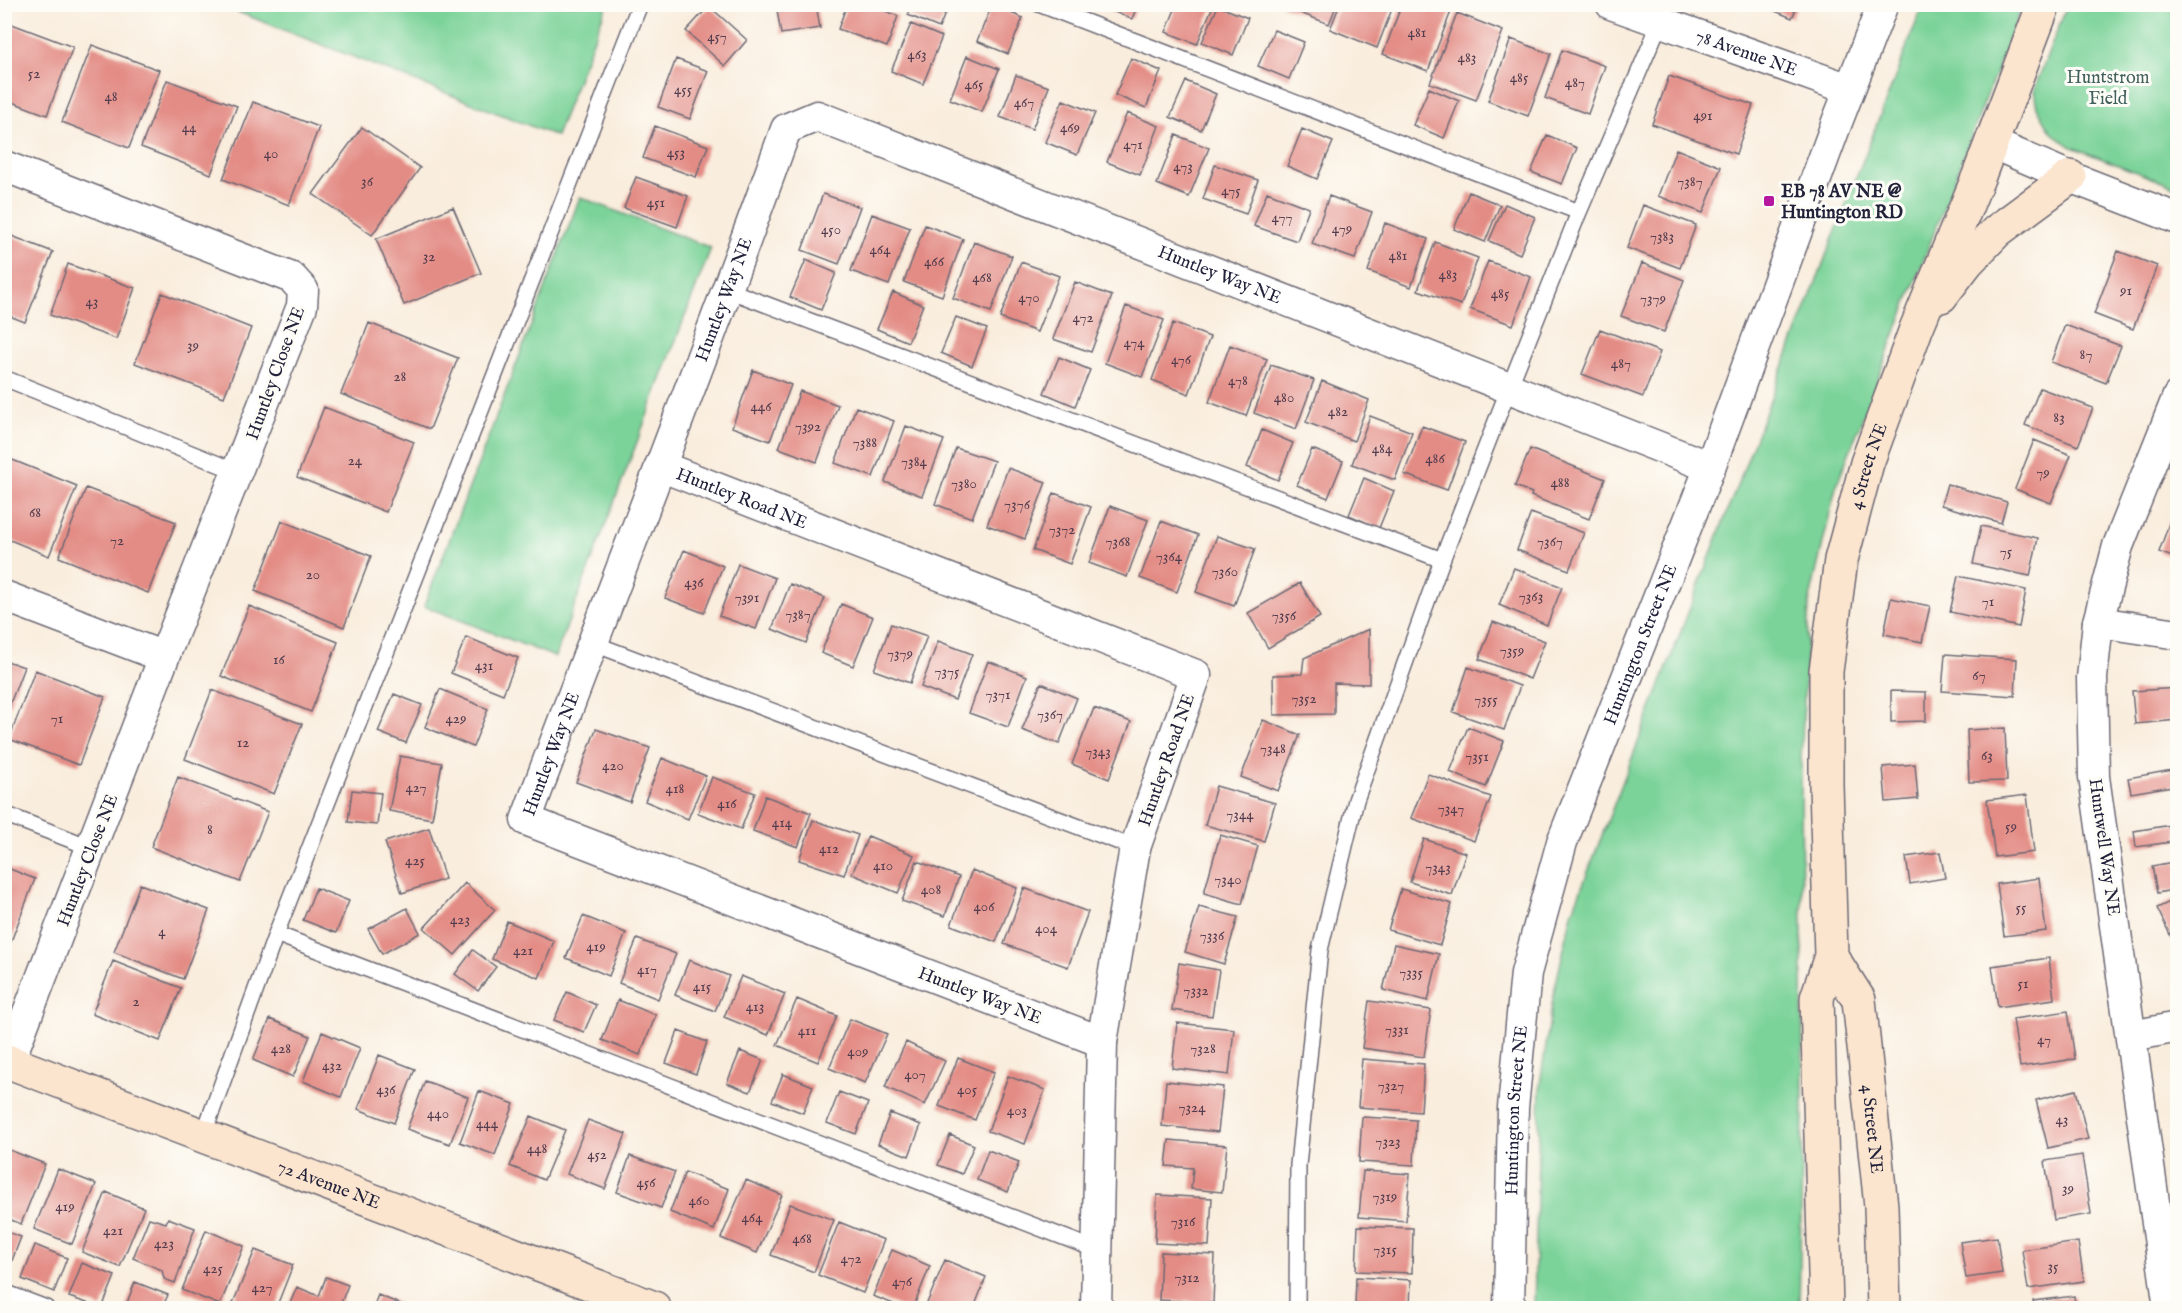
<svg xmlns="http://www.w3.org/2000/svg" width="2182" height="1313" viewBox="0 0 2182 1313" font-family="'IM FELL English',serif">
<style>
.green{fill:#7bd399;stroke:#4e7a6a;stroke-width:1.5}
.building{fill:#e38c85}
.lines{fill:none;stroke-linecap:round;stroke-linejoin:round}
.lane-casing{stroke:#6d6974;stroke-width:18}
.street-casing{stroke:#6d6974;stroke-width:33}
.secondary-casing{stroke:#6d6974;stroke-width:36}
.lane{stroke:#fff;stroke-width:15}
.street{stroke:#fff;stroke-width:30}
.secondary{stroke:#fbe5cf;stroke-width:33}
.poi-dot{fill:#b5179e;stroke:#fdfcf7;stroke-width:2}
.labels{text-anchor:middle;stroke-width:6;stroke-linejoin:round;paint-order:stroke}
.number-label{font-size:15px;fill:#523c4e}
.street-label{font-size:18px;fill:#22223b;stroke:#fdfcf7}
.park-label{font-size:18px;fill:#41605c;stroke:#fdfcf7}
.poi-label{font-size:18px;font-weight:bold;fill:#22223b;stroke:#fdfcf7;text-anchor:start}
</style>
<rect width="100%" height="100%" fill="#fdfcf7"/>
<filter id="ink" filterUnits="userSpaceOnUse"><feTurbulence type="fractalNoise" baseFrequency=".0167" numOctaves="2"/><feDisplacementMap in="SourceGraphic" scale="12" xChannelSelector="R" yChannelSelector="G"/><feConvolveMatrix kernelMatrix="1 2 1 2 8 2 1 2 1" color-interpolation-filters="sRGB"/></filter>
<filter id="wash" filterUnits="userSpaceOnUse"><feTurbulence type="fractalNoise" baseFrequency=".008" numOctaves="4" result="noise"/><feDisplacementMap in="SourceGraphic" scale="24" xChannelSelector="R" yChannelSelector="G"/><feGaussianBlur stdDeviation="1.35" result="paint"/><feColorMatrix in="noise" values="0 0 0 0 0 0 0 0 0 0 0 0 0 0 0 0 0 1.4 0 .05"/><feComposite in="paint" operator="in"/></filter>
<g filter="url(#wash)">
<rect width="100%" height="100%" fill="#f9eddd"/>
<path class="green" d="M220,5H607L556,136Z
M1923,5H2022L1836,487L1809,603L1801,760L1803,1109L1799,1308H1534L1540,1084L1554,992L1572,913Z
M2067,5H2177V188L2072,147L2052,133L2037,107L2034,90Z
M580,197L711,248L555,657L424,606Z"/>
<g id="blocks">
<path class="building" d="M776,4H816L820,28L781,34Z
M847,4H868L898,16L887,47L838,29Z
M913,4H949L939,28L908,15Z
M1101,4H1138L1132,19L1100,6Z
M1177,4H1205L1212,8L1197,44L1166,32Z
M1282,4H1337L1329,24L1282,6Z
M1340,4H1394L1377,48L1330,29Z
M1402,4H1439L1452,9L1428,71L1383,54Z
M1758,4H1798L1792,18Z
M992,5L1023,18L1008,54L977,41Z
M709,6L747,40L725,66L686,31Z
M1218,6L1248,18L1233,55L1202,42Z
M1457,13L1503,31L1476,100L1430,83Z
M4,21L73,47L47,115L4,99Z
M911,24L942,37L923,84L891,71Z
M1274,30L1304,42L1289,79L1258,66Z
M1511,39L1551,54L1528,116L1488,101Z
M92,45L159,70L129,148L62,122Z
M1562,50L1605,66L1588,114L1545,98Z
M967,56L999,69L982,112L950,99Z
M1131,58L1161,71L1146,108L1115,95Z
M676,59L708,71L690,119L658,107Z
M1016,75L1049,87L1032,129L1000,117Z
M1669,76L1753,105L1736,154L1652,124Z
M167,80L237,106L211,174L141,147Z
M1186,81L1216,94L1201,130L1170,117Z
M1429,88L1459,101L1444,138L1413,125Z
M1063,100L1095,113L1077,155L1045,142Z
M253,102L319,127L289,205L223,179Z
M1127,113L1159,126L1140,175L1107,162Z
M655,126L708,146L696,177L643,158Z
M362,127L420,168L372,235L313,194Z
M1302,129L1333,142L1317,179L1287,166Z
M1176,135L1209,148L1189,197L1157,184Z
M1547,135L1577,148L1562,184L1531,172Z
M1676,149L1721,167L1703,213L1658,196Z
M1215,165L1258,180L1246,214L1203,199Z
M636,177L688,196L677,227L624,208Z
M1267,192L1309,208L1297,241L1254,226Z
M1469,192L1500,205L1485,242L1454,229Z
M823,194L860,207L839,264L802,250Z
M1329,196L1372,212L1355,259L1312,244Z
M1505,204L1535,217L1520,254L1489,241Z
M1643,205L1696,225L1680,268L1627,248Z
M453,207L481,273L404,305L376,239Z
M872,214L910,228L889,285L851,271Z
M1385,223L1428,239L1411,287L1368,271Z
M925,225L963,239L942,296L904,282Z
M4,233L53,252L25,322L4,314Z
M974,242L1012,256L991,312L953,298Z
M1435,242L1478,258L1461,305L1418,290Z
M2118,251L2157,266L2133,329L2094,314Z
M806,260L836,273L821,310L790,297Z
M1488,261L1531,277L1513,325L1470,309Z
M1021,262L1059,276L1037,332L1000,318Z
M1642,263L1684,280L1664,332L1621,316Z
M68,264L135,288L116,339L50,315Z
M1075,282L1112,296L1091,352L1053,339Z
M893,292L923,305L908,342L877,329Z
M162,293L251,328L224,397L135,363Z
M1126,306L1164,320L1142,377L1105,363Z
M956,317L987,329L972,366L941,353Z
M369,323L458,358L430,429L341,394Z
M1173,323L1210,337L1189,394L1152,380Z
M2065,325L2121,346L2106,383L2051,362Z
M1600,329L1660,352L1643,397L1582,374Z
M1230,345L1267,359L1246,416L1209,402Z
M1059,357L1090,370L1075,406L1044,393Z
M1271,365L1314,380L1296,429L1254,413Z
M753,370L791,385L770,441L732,427Z
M1322,381L1369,400L1354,441L1306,422Z
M2040,388L2093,408L2078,446L2025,425Z
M800,391L838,405L817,462L779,448Z
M324,407L414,442L386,512L297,477Z
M856,407L894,421L873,477L835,463Z
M1370,416L1412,432L1395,480L1352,464Z
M906,426L944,440L922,496L885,482Z
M1422,426L1465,442L1447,490L1404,474Z
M1262,430L1293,443L1278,480L1247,467Z
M2034,440L2071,455L2051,503L2015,489Z
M956,448L994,461L972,518L935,504Z
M1312,449L1343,461L1328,498L1297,485Z
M1530,449L1605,479L1589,519L1531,496L1532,493L1515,486Z
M5,457L77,486L49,556L5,538Z
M1008,468L1046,482L1025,539L987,525Z
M1364,478L1394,491L1379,528L1349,515Z
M1947,484L2007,502L2001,523L1941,505Z
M86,488L176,522L148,593L59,557Z
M1054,493L1091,507L1070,564L1033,550Z
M1110,506L1148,520L1127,577L1089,563Z
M2173,512L2178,513V559L2159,552Z
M1531,513L1584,533L1569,570L1517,550Z
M282,521L371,556L344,627L255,591Z
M1161,521L1198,535L1177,592L1140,578Z
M1981,526L2038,538L2030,576L1973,564Z
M1217,536L1255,549L1234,606L1196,592Z
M684,550L723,566L704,613L665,598Z
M738,564L775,578L756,629L719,616Z
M1514,568L1562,587L1547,625L1499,605Z
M1958,576L2026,590L2019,627L1950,612Z
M1300,583L1320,617L1268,648L1248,613Z
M790,584L825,598L806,643L772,629Z
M1891,598L1930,606L1922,642L1884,634Z
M841,604L873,617L853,666L821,653Z
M249,606L338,642L311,712L221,676Z
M1493,622L1545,641L1530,679L1479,659Z
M891,624L927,636L910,683L874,670Z
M1369,629V684L1334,683V714L1274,715L1273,675L1302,674L1304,658Z
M466,637L518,658L503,694L451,673Z
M938,641L972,654L955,700L921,687Z
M1945,654L2017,659L2015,696L1942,691Z
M4,660L24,667L5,717H4Z
M988,661L1027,676L1008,727L969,713Z
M1468,667L1520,686L1504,730L1453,712Z
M35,670L105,697L79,765L9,739Z
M1041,683L1077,698L1059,744L1022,730Z
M2178,688V720L2135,724L2132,691Z
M440,689L488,709L473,747L425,727Z
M212,690L302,724L274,794L185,759Z
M1891,691L1926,692V721L1891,722Z
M394,694L422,705L406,743L378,732Z
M1094,708L1131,722L1109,779L1072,764Z
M1263,720L1300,735L1278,791L1241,777Z
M1468,727L1504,741L1486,787L1450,772Z
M2005,728L2007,781L1969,782L1967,730Z
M596,729L650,748L630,802L576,782Z
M400,756L442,763L432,819L389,811Z
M662,758L706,776L688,819L645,801Z
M1915,764L1918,799L1886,802L1883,767Z
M2178,769V785L2131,793L2128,778Z
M1428,774L1491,797L1474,841L1411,818Z
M178,777L268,812L240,882L151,847Z
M712,777L755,793L741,829L698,813Z
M1216,786L1275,803L1264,841L1205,825Z
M352,790L381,793L377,825L348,822Z
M2027,795L2034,852L1995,857L1987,800Z
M765,796L811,813L798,847L753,831Z
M813,820L858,835L844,875L799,860Z
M2178,824V841L2136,847L2134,831Z
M429,828L445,879L402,893L385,842Z
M1220,835L1258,846L1242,904L1204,893Z
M868,836L914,855L898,893L852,874Z
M1424,839L1466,853L1452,895L1410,882Z
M1940,852L1945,878L1910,884L1906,857Z
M917,861L959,877L945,916L902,901Z
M2178,861V889L2157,893L2152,866Z
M5,867L35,879L5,957Z
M972,870L1017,888L996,942L951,925Z
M2039,878L2046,931L2004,936L1997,884Z
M465,883L495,910L455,955L424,928Z
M140,884L209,910L183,979L114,952Z
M316,888L349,901L336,933L303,920Z
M1024,888L1088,912L1068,967L1004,944Z
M1401,889L1452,904L1440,945L1388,930Z
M2178,898V951L2157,908Z
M1199,907L1238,917L1224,964L1185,952Z
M407,908L420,933L382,954L368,929Z
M583,916L626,933L609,976L566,958Z
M507,921L554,941L539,978L492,959Z
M637,939L676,954L658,999L619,983Z
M1394,944L1439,954L1428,1001L1383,990Z
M473,950L496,967L478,991L455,974Z
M2049,958L2054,999L1998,1007L1992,966Z
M689,960L729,976L715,1011L675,995Z
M113,961L181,988L160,1041L92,1014Z
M1179,963L1219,970L1212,1016L1172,1010Z
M741,976L785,994L768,1035L724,1017Z
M567,992L596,1005L584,1032L554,1020Z
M797,999L837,1016L818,1062L777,1045Z
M618,1000L656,1015L640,1055L602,1040Z
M1369,1001L1431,1010L1424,1057L1362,1048Z
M2068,1011L2075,1059L2020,1067L2013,1019Z
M270,1019L310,1036L293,1077L253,1060Z
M850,1019L887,1034L865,1083L829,1068Z
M1177,1023L1234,1029L1229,1075L1172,1068Z
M678,1031L707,1042L696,1074L666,1063Z
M322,1032L360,1048L341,1097L303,1081Z
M906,1042L945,1061L925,1105L885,1087Z
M740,1051L763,1060L750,1092L727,1083Z
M379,1055L415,1069L394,1123L358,1109Z
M958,1058L994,1072L975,1120L939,1106Z
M1362,1059L1424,1064L1421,1112L1358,1107Z
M783,1074L813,1086L803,1113L772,1101Z
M1008,1076L1045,1090L1025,1144L988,1131Z
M425,1081L468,1097L450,1144L407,1129Z
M1166,1081L1223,1087L1218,1132L1162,1126Z
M2076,1090L2088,1139L2048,1148L2036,1100Z
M479,1091L514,1104L495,1155L460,1142Z
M839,1092L868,1103L856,1134L827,1123Z
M890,1113L921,1125L909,1156L878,1144Z
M531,1116L565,1130L544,1180L510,1166Z
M1362,1117L1416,1120L1414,1165L1359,1162Z
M588,1120L626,1134L605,1189L567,1174Z
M950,1135L974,1145L962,1174L938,1165Z
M1169,1140L1227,1145L1222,1192L1191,1189L1193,1168L1166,1166Z
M7,1149L45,1164L21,1224L4,1217V1156Z
M988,1150L1019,1162L1008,1192L977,1180Z
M2082,1155L2091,1214L2054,1220L2045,1161Z
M630,1156L675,1172L661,1208L617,1192Z
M58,1169L96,1184L72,1244L34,1229Z
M1363,1171L1410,1174L1406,1221L1359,1217Z
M685,1172L729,1189L714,1230L670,1212Z
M746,1180L782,1195L757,1253L721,1238Z
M106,1192L144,1208L120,1267L82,1252Z
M1157,1195L1212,1198L1209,1246L1155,1243Z
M790,1204L834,1220L814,1272L771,1255Z
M149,1218L166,1223L168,1218L195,1228L175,1283L164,1279L162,1270L133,1258Z
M839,1222L884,1240L863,1293L818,1275Z
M1358,1226L1413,1228L1412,1273L1356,1271Z
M206,1230L244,1246L220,1305L182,1290Z
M5,1231L21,1237L8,1271L5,1270Z
M1997,1237L2002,1273L1966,1278L1960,1242Z
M2078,1242L2084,1281L2028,1289L2022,1250Z
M35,1245L67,1258L54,1292L22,1279Z
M255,1250L293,1265L276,1308H231Z
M892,1250L930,1266L913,1308H904L873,1296Z
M1161,1252L1215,1255L1213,1303L1159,1300Z
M945,1260L986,1277L974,1308H925Z
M82,1263L115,1276L102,1308L69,1297Z
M326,1277L348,1285L339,1308H288L297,1287L319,1296Z
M1356,1277L1411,1280L1410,1308H1355Z
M135,1282L168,1295L162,1308H125Z
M378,1295L400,1304L398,1308H373Z
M2074,1296L2076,1308H2034L2033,1301Z
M987,1302L1005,1308H985Z"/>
</g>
</g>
<g filter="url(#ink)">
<use href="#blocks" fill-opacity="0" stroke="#6d6974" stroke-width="1.5"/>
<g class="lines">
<g class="lane-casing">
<path id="lane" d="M1039,4L1579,212
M728,290L1442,560
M4,378L238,472
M592,643L1135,848
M4,814L92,848
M276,934L1097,1250
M203,1136L276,934L640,4
M4,1292L46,1308
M1297,1308L1298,1165L1320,950L1356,800L1442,560L1509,388L1579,212L1668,4"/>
</g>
<g class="street-casing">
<g id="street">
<path id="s1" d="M1611,4L1849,89"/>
<path d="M1991,143L2070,177L2178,219"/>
<path d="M4,166L292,278L303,290L302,306L164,657L9,1062"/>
<path id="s2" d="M660,466L1196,675L1135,848L1102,1042L1096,1308"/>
<path d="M4,596L164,657"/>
<path d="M2098,622L2178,634"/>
<path d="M2132,1036L2178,1027"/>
<path id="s3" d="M1102,1042L526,820C612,589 703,361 786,129L817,116L1710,467"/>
<path id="s4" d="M1509,1308L1513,1108L1526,973L1562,842L1710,467L1837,122L1883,4"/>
<path d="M2169,1308L2094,777L2092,678L2098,622L2118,546L2178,396"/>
</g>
</g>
<g class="secondary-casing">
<g id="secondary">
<path d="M1941,296L1967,262L1997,231L2070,177"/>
<path id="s5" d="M1831,956L1859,1000L1881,1206L1884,1308"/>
<path id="s6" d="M4,1060L654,1308"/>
<path id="s7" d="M1826,1308L1817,998L1831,956L1826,785V671L1841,560L1867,463L1916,329L1978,178L2044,4"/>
</g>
</g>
<use href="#lane" class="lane"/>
<use href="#street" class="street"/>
<use href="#secondary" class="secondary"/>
</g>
</g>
<rect class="poi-dot" x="1763" y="195" width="12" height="12" rx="3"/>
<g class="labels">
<g class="number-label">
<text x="1417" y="37">481</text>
<text x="717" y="41">457</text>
<text x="917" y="59">463</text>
<text x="1467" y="62">483</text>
<text x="34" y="78">52</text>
<text x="1519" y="82">485</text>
<text x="1575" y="87">487</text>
<text x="974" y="89">465</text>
<text x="683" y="94">455</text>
<text x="111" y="101">48</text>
<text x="1024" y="107">467</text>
<text x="1703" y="120">491</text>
<text x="189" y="132">44</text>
<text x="1070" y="132">469</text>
<text x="1133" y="149">471</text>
<text x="676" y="157">453</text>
<text x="271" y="158">40</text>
<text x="1183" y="171">473</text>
<text x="367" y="186">36</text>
<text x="1690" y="186">7387</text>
<text x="1231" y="195">475</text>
<text x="656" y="207">451</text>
<text x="1282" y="222">477</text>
<text x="1342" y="233">479</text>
<text x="831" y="234">450</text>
<text x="1662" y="241">7383</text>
<text x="880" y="254">464</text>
<text x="1398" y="260">481</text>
<text x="429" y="261">32</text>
<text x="934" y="266">466</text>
<text x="1448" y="279">483</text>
<text x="982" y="282">468</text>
<text x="2126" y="295">91</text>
<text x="1500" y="298">485</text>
<text x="1029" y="302">470</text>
<text x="1653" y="303">7379</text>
<text x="92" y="306">43</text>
<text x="1083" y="322">472</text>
<text x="1134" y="347">474</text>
<text x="193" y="350">39</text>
<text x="2086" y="359">87</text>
<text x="1181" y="364">476</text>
<text x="1621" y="368">487</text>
<text x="400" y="381">28</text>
<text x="1238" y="385">478</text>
<text x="1284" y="402">480</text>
<text x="761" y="411">446</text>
<text x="1338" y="416">482</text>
<text x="2059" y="422">83</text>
<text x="808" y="431">7392</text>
<text x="865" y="447">7388</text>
<text x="1382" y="453">484</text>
<text x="1435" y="463">486</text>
<text x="355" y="465">24</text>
<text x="914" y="466">7384</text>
<text x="2043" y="477">79</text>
<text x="1560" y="487">488</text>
<text x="964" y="488">7380</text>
<text x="1017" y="509">7376</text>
<text x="35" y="517">68</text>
<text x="1062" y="534">7372</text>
<text x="117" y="545">72</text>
<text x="1118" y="546">7368</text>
<text x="1550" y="546">7367</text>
<text x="2006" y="556">75</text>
<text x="1169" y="561">7364</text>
<text x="1225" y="576">7360</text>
<text x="313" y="579">20</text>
<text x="694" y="587">436</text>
<text x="1531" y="601">7363</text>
<text x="747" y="602">7391</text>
<text x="1988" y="606">71</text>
<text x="798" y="619">7387</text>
<text x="1284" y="620">7356</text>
<text x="1512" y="655">7359</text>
<text x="900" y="658">7379</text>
<text x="279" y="664">16</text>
<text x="484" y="670">431</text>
<text x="947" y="676">7375</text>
<text x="1979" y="680">67</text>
<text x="998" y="699">7371</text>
<text x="1304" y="703">7352</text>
<text x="1486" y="704">7355</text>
<text x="1050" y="719">7367</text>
<text x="57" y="723">71</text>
<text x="456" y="723">429</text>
<text x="243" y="747">12</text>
<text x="1273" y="753">7348</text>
<text x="1098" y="756">7343</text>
<text x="1987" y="760">63</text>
<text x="1477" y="761">7351</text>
<text x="613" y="770">420</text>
<text x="416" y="792">427</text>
<text x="675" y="793">418</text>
<text x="727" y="808">416</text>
<text x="1451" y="813">7347</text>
<text x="1240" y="819">7344</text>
<text x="782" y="827">414</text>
<text x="2011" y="831">59</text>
<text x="210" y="834">8</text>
<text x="829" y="853">412</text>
<text x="415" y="865">425</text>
<text x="883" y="870">410</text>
<text x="1438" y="872">7343</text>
<text x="1228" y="884">7340</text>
<text x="931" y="894">408</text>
<text x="984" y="911">406</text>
<text x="2021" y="912">55</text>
<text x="460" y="924">423</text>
<text x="1046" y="933">404</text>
<text x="162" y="936">4</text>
<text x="1212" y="940">7336</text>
<text x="596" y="951">419</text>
<text x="523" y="955">421</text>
<text x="647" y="974">417</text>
<text x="1411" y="977">7335</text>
<text x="2023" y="988">51</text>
<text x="702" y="991">415</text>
<text x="1196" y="995">7332</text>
<text x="136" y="1006">2</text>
<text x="755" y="1011">413</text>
<text x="1397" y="1034">7331</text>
<text x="807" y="1035">411</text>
<text x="2044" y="1044">47</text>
<text x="281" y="1053">428</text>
<text x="1203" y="1053">7328</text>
<text x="858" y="1056">409</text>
<text x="332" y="1070">432</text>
<text x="915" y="1079">407</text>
<text x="1391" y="1090">7327</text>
<text x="386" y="1094">436</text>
<text x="967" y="1094">405</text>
<text x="1192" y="1112">7324</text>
<text x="1017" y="1115">403</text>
<text x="438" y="1118">440</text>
<text x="2062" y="1124">43</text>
<text x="487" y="1128">444</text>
<text x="1388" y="1146">7323</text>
<text x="537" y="1153">448</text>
<text x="597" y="1159">452</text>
<text x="646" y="1187">456</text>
<text x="2068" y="1193">39</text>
<text x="1385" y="1201">7319</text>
<text x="699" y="1205">460</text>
<text x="65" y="1211">419</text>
<text x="752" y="1222">464</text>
<text x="1183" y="1226">7316</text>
<text x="113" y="1235">421</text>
<text x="802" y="1243">468</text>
<text x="164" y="1248">423</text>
<text x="1385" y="1254">7315</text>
<text x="851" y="1263">472</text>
<text x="2053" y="1271">35</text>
<text x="213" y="1273">425</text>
<text x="1187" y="1282">7312</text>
<text x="902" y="1286">476</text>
<text x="262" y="1292">427</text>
</g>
<g class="street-label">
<text dy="6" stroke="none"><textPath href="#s1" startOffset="144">78 Avenue NE</textPath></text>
<text dy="6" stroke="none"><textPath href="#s3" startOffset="1822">Huntley Way NE</textPath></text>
<text dy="6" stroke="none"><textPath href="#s3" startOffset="1174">Huntley Way NE</textPath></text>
<text transform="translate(275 373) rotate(-70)" y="6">Huntley Close NE</text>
<text dy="6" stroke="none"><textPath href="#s7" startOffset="849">4 Street NE</textPath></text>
<text dy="6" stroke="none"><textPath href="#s2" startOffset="88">Huntley Road NE</textPath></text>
<text dy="6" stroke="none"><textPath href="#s4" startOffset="684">Huntington Street NE</textPath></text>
<text dy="6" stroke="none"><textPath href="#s3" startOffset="688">Huntley Way NE</textPath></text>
<text transform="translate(1166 760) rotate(-71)" y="6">Huntley Road NE</text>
<text transform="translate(2105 847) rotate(82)" y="6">Huntwell Way NE</text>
<text transform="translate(87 860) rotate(-69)" y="6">Huntley Close NE</text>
<text transform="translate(980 995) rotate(21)" y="6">Huntley Way NE</text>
<text dy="6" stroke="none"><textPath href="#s4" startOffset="198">Huntington Street NE</textPath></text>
<text dy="6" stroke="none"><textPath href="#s5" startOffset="182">4 Street NE</textPath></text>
<text dy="6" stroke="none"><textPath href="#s6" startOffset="348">72 Avenue NE</textPath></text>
</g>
<g class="park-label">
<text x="2108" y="83">Huntstrom<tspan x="2108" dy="21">Field</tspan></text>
</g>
<g class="poi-label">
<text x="1781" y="197">EB 78 AV NE @<tspan x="1781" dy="21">Huntington RD</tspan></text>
</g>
</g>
<rect width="2182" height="1313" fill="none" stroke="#fdfcf7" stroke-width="24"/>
</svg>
